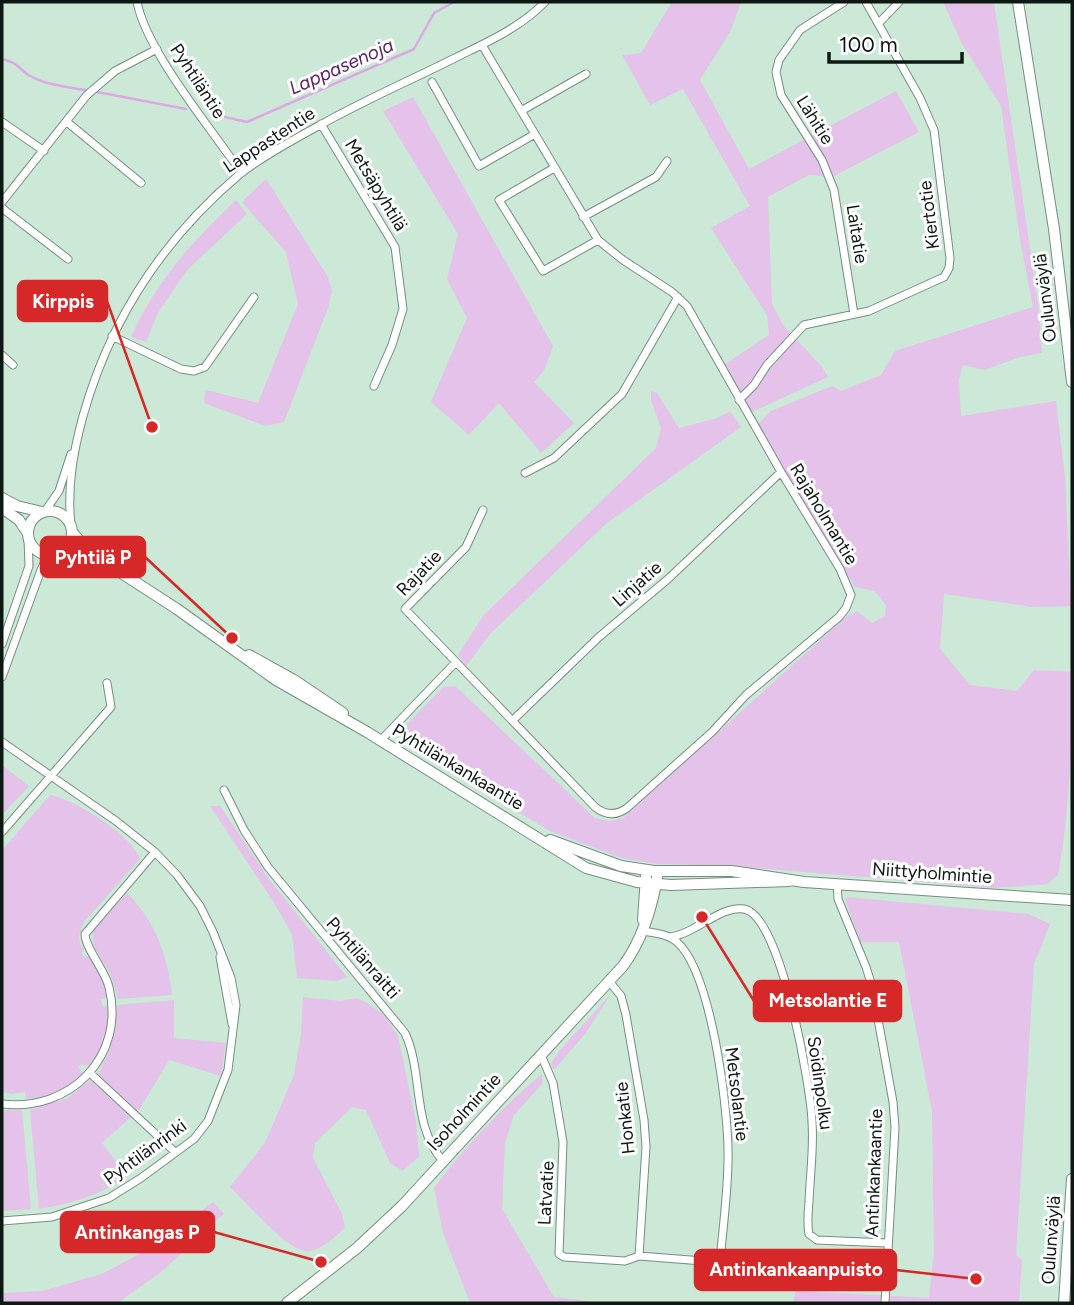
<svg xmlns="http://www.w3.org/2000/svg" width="1074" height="1305" viewBox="0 0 1074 1305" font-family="Figtree,sans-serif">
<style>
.green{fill:#e4c2ea}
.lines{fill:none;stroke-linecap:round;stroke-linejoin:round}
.stream{stroke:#dba9e4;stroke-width:2.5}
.street-casing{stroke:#758f7f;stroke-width:9}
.secondary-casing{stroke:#758f7f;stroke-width:12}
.street{stroke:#fff;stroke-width:7}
.secondary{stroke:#fff;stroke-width:10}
.labels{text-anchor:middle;stroke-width:6;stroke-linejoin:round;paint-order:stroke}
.street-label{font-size:18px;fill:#0e1812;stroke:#fff}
.water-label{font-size:19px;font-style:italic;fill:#5b2166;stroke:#fff}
.leader{fill:none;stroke:#d62828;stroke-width:2.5}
.callout-dot{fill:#d62828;stroke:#fff;stroke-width:2.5}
.callout{fill:#d62828;stroke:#d62828;stroke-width:2.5}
.callout-label{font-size:19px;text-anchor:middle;font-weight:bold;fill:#fff}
</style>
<rect width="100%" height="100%" fill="#cce8d7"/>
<path class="green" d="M672,2H741L731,30L700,80L749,169L896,91L919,132L832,177L809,175L768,197L772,304L783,325L822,367L828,377L752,412L724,365L769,335L767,315L711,228L750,206L683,89L650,105L622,55L641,53Z
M947,2H994L1038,304L1042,353L1020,357L984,370L963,365L959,380L961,416L1056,401L1065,478L1071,606L1033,607L944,594L940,649L970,685L1017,691L1034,670L1072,672C1072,740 1070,808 1058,875L1047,884L995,888L732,866L657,864L622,858L550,831L415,751L408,745L407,724L443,687L455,686L595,818L608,821L622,819L846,617L857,611L872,623L885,616L886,605L874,591L855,587L757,425L771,411L832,386L841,391L881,375L895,351L1033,307L1021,246L1001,106L961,42L944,4Z
M413,97L553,346L544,371L534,382L574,423L541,453L499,403L469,435L431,402L467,318L447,279L458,234L383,111Z
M266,179L328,277L332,291L328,308L284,422L265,426L204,403L206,390L258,403L298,304L286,252L242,202Z
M236,200L247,214L187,270L158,313L146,342L131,337C157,280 191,243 236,200Z
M651,391L657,393L679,428L718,418L730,411L741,427L607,523L491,633L466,666L458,655L483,616L656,448L661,428L651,400Z
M2,765L29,786L2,815Z
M50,795C73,798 133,836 140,859L84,922L79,936L80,944L84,949L81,953L85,958L88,956C100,966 104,983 107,998L101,999L102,1006L108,1007C109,1024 103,1060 85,1066L82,1064L78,1067L83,1073C68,1090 49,1097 26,1099L25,1092L11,1094L2,1091V850Z
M210,806H220L269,879L347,977L336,981L297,978L292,934L273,901Z
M127,893C155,921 168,955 172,995L118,999C115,988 112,976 106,966C99,953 89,946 94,930Z
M846,897L1029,914L1050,924L1034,964L1016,1255L1022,1260L1019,1303H793L796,1291L929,1298L934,1252L932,1111L899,942H860L847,905Z
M611,994L585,1034L554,1070L551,1064L559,1051Z
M303,997L341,1001L357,998L369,1004L385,1016L398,1036L416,1122L419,1157L402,1171L390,1163L366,1110L352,1107L315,1143L313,1158L342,1214L345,1228C334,1237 323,1249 309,1251C290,1255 245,1201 230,1187L265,1143L294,1075L301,1034Z
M174,1000V1038L226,1043L221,1076L169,1060L138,1112L98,1075L111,1046L117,1005Z
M542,1074V1084L514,1115L505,1143L502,1209L554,1297L604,1303H470L443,1233L434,1188C461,1151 507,1102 542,1074Z
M90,1080L131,1117L102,1143L127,1176C100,1196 72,1203 39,1209L30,1110L68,1098Z
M2,1110H22L31,1209L2,1211Z
M213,1202L224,1214C202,1232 184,1252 163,1270C149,1282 133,1290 119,1303H2V1293L42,1291L102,1274L160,1243Z"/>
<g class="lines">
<path class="stream" d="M2,59C21,64 17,68 30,76C47,85 67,87 85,90
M97,92L186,109
M220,116L247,122L414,49L434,13L454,2"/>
<g class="street-casing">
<path id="street" d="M137,2C146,48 202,117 230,157L243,172
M844,2L800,30L779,60L776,72L781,95L822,160L834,190L854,314
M879,23L899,2
M432,82L479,166L535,134
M521,111L586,74
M2,122L44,151
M67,122L141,183
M321,124L395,247L403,309L392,345L374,386
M554,168L499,200L543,271L598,240
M2,202L87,95L115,71L157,49
M2,208L68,259
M583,217L656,177L667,161
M112,336L181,369L194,371L205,367L254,297
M2,355L13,365
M739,400L754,385L767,365L804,325L869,311L944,277L949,268L950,258L934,130L920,98L866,2
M525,473L554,458L622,394L678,297
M45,511L59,491L71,454
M71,526C67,487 73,453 83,416C110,320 164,238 240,174C260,158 298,137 322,124C365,100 411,80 455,58C487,42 520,28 545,2
M2,644L29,566L28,538
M456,662L595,807C605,815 616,816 627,808L712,732L746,695L839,617L846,608L851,595L840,569L781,472L687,306L672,292L623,260L598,240L482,45
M2,677L41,570L45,561L53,555
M513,720L599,637L668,579L781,472
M381,740L456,662L405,609L466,547L483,510
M2,742L116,821L155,852L177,875L200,906L213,932L231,978L236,1005L228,1070L208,1121L194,1139L141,1178L109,1198L52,1217L2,1221
M224,790L244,830L268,867L405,1033C424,1074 411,1125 443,1161
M2,832L111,707L107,683
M837,884L838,899L866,967L872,986L893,1102L895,1128L885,1303
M670,937C695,934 721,905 744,909C781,915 811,1088 812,1122C814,1148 810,1175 809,1202C808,1212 807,1224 809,1234L817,1240L887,1243
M220,957L232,1024
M609,981L621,996L626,1015L644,1120L646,1147L639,1256
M541,1055L553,1083L563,1142L559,1254L564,1257L625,1261L639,1256L703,1261L717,1258L721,1251C724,1217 729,1182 728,1148C727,1102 711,972 677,942C668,934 654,933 642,931
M90,1073L175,1152
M2,1104C70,1112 126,1057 109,987C105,970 85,948 85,934L155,852"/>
</g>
<g class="secondary-casing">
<path id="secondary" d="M1018,2L1054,229L1072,382
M2,498L17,506L42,512
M2,508L19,520L27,532
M28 533a22 22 0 1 1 44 0a22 22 0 1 1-44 0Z
M72,532L89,552L177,609L276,680L367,732L586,868L637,882L671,885L789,881
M56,554L77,558L106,570
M249,655L294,680L343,713
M550,840L621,866L654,871H732L804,882L1072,900
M643,920L646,876
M287,1303L357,1248L402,1206L623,966C643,939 653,904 658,872
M1064,1303L1072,1179"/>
</g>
<use href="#street" class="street"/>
<use href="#secondary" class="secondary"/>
</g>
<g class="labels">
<g class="street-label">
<text transform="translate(198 81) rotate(57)" y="6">Pyhtiläntie</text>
<text transform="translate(815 120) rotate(58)" y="6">Lähitie</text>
<text transform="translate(269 140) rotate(-33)" y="6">Lappastentie</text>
<text transform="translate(376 185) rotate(59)" y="6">Metsäpyhtilä</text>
<text transform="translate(929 215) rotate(-97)" y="6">Kiertotie</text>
<text transform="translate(857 234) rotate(81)" y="6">Laitatie</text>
<text transform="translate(1045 298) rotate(-97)" y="6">Oulunväylä</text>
<text transform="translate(824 514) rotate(59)" y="6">Rajaholmantie</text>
<text transform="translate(419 573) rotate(-46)" y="6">Rajatie</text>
<text transform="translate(637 584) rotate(-41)" y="6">Linjatie</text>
<text transform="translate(458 767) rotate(31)" y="6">Pyhtilänkankaantie</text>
<text transform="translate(932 873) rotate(4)" y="6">Niittyholmintie</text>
<text transform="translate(363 958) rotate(49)" y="6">Pyhtilänraitti</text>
<text transform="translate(820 1083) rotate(82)" y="6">Soidinpolku</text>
<text transform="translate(737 1094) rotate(83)" y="6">Metsolantie</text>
<text transform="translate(464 1112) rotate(-47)" y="6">Isoholmintie</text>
<text transform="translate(625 1118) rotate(-96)" y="6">Honkatie</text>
<text transform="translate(145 1152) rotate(-36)" y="6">Pyhtilänrinki</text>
<text transform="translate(874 1173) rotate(-88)" y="6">Antinkankaantie</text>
<text transform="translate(546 1193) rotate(-87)" y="6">Latvatie</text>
<text transform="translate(1051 1240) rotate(-86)" y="6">Oulunväylä</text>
</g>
<g class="water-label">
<text transform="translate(341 66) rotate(-24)" y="7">Lappasenoja</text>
</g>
</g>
<path class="leader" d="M152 427L107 301M232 638L145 557M702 917L754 1001M321 1262L214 1232M976 1279L896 1270"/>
<g class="callout-dot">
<circle cx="152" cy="427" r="7"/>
<circle cx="232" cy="638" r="7"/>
<circle cx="702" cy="917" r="7"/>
<circle cx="321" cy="1262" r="7"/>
<circle cx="976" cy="1279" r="7"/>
</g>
<g class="callout">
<rect x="18" y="281" width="89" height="40" rx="7"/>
<rect x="41" y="537" width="104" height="40" rx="7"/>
<rect x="754" y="981" width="147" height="40" rx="7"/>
<rect x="61" y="1212" width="153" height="40" rx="7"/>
<rect x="695" y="1250" width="201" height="40" rx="7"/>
</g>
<g class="callout-label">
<text x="63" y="308">Kirppis</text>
<text x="93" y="564">Pyhtilä P</text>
<text x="828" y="1007">Metsolantie E</text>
<text x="137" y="1239">Antinkangas P</text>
<text x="796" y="1276">Antinkankaanpuisto</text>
</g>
<rect width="1074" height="1305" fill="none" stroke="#0e1812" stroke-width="7"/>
<path d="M829 52v10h133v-10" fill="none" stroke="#0e1812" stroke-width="3.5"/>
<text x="839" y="52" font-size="21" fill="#0e1812" stroke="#ffffff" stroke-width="5" paint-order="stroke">100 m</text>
</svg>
